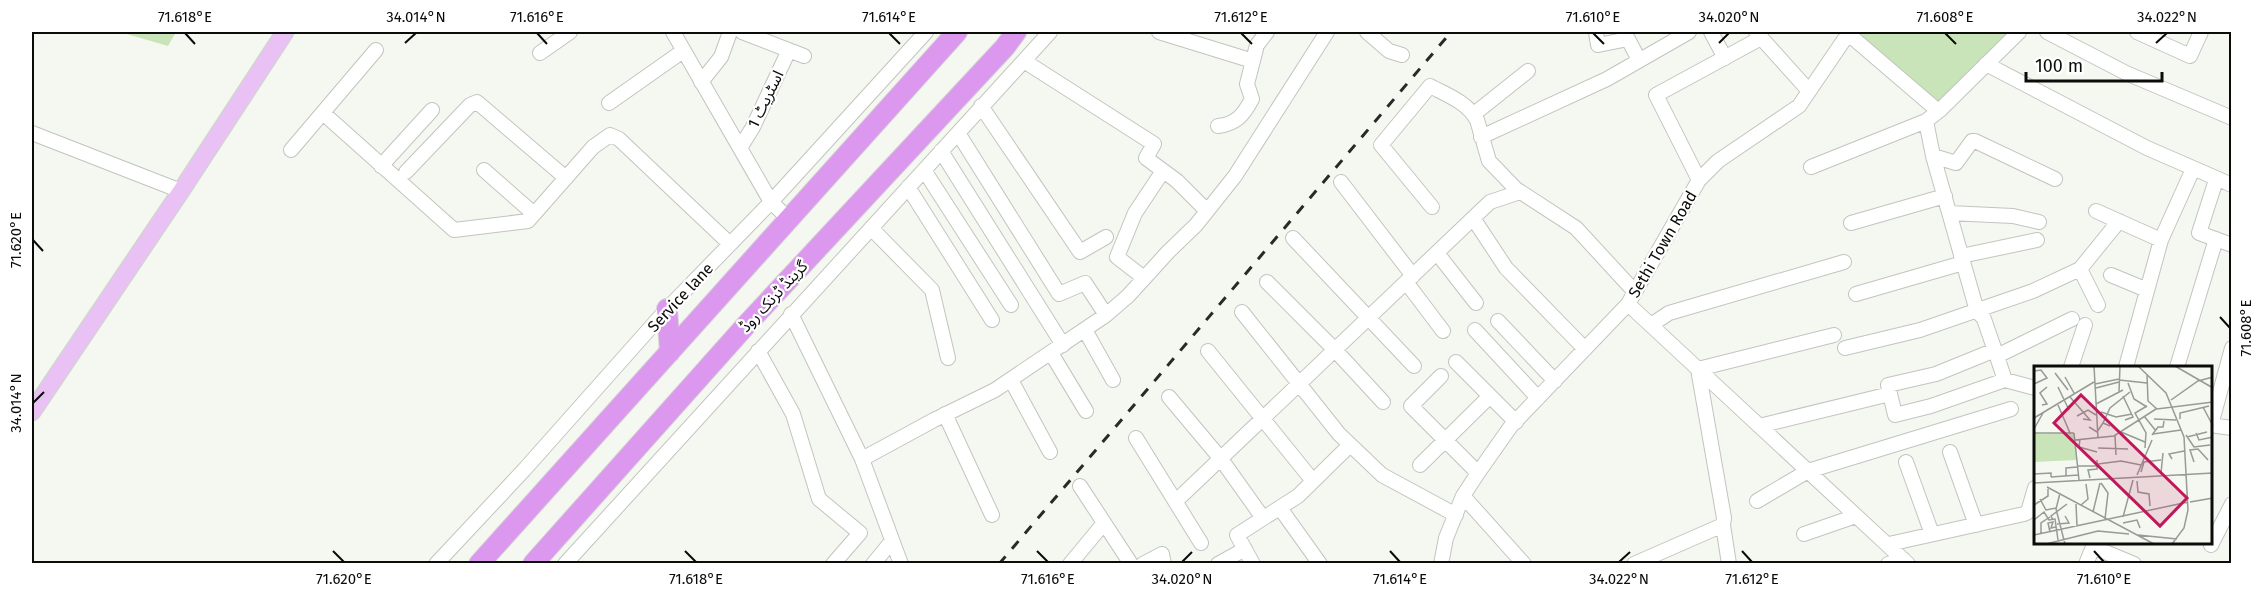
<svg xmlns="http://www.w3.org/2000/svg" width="2263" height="595" viewBox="0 0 2263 595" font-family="'Fira Sans','Noto Sans Arabic',sans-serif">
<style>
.green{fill:#c9e4b8}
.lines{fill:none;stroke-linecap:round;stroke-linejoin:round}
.minor-casing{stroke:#c1c5bf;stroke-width:16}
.major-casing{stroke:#d3d3d3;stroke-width:19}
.highway-casing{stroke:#d3d3d3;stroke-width:22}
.minor{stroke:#fff;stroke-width:14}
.major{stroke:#eac1f5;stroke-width:16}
.highway{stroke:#dc97ef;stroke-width:20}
.rail{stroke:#292a28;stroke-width:3;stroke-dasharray:10 10;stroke-linecap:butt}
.ticks{fill:none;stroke:#0b0c0a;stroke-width:2}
.labels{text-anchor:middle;stroke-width:4.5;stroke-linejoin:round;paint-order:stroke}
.street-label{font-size:16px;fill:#0b0c0a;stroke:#fff}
.inset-road{fill:none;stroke:#979a95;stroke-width:1.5}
.view{fill:#c2185b;fill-opacity:0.15;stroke:#c2185b;stroke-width:3}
.inset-edge{fill:none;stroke:#0b0c0a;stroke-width:3}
.neatline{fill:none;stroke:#0b0c0a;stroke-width:2}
.ticks-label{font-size:15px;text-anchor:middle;fill:#0b0c0a}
</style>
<rect width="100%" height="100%" fill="#f4f8f1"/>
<path class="green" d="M120,32H176L168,46Z
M1848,32H2017L1940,110Z"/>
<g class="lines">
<g class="minor-casing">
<path id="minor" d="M673,32L771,202L789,219
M742,32L804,56
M1159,32L1253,61
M1367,32L1389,51L1402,55
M1596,32L1598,45L1628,39L1639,60
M1711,32L1725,58
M1756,32L1809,91
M1846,32L1937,110H1940
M2047,32L2126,73L2232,118
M2137,32L2190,56L2201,32
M540,53L570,32
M1024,61L1154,144L1146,158L1177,181L1207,211
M1986,64L2147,148L2232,185
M701,82L721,57L730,32
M609,103L683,51
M981,106L1080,252L1106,237
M323,113L454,230L528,221L593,147L610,135L619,139L730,244
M1474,114L1528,71
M1218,126C1237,124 1244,114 1252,99L1247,84L1257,45L1267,32
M32,133L181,191
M958,133L1059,294L1085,283L1106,315
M1481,137L1607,79L1689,32
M740,148L753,127L789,50
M291,150L376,50
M941,151L1063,345
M1933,156L1956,163L1972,141H1975L2055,179
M381,166L432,110
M1811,167L1926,121
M484,170L534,214
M924,170L1011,305
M406,172L470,105L477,102L566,178
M1699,180L1656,95L1761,38
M2216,180L2199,233L2232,245
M1341,182L1413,276
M908,187L992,320
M1432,207L1381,145L1430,86C1447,95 1467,102 1477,120L1489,161L1516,189L1576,228L1635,292
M2096,211L2161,240
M1949,213L2013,216L2039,222
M1473,218L1506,268L1585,349
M1851,223L1945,196
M871,228L932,290L948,358
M1293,238L1414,366
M1437,253L1476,303
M1961,256L2037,240
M2080,269L2098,305
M2111,275L2147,290
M1144,278L1117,257L1135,213L1163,171
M1267,282L1335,350L1383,402
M1406,282L1443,331
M1856,294L1963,263
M1628,304L1908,564
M1242,312L1339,434L1382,475L1456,515
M791,314L862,459L901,564
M1498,321L1555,381
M1651,325L1669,313L1844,262
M1085,330L1113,380
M1475,330L1538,398
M1845,348L1920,330L2033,291L2080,269L2119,221
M1995,350L1936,374L1888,385L1895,415L1931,406L2005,380L2035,388
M758,351L793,414L819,499L860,533L833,564
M1208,351L1313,481
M1051,353L1086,411
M1997,356L2072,319
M1456,362L1516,422
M2071,367L2085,325
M2126,367L2161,240L2193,169
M2177,367L2216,239
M1441,376L1411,406L1478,473
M1011,380L1050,452
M2005,380L1984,319L1977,311L1933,156L1926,121L1940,110L2019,32
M1169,397L1221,459L1263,518
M945,414L992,515
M2210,425L2232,428
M2211,425L2232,348
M1759,426L1890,394
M1136,438L1201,543
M1950,452L1976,525
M862,459L934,420L995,390L1106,315L1128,296L1168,252L1196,225L1235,176L1327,32
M1906,462L1932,534
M1420,465L1490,396
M1080,486L1131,564
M1463,496L1524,564
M1176,501L1490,202L1520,192
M1757,501L1808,471L2011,409
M1280,508L1320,564
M1723,525L1729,564
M1804,534L1856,516
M1889,544L2024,514L2028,512L2035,488
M2211,545L2232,504
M2093,547L2134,564
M436,564L524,470L667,309L771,202L926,32
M565,564L1050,32
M873,564L892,541
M1070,564L1104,523
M1143,564L1162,554L1164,564
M1218,564L1245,549
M1253,564L1237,535L1298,496L1350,445
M1441,564L1446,538L1463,496L1478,473L1511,426L1628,304L1699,180L1718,161L1799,106L1848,34
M1634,564L1723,525L1724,518L1698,369L1834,335
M1888,564L1903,559
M2086,564L2095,542"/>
</g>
<g class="major-casing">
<path id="major" d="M32,412L181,191L285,32"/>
</g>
<g class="highway-casing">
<path id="highway" d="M667,309L670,352
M479,564L957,32
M533,564L748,323L1005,47L1016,32"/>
</g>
<use href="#minor" class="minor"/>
<use href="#major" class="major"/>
<use href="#highway" class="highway"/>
<path class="rail" d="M999,564L1451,32"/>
</g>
<path class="ticks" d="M185,33L195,44M537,33L547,44M889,33L900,44M1241,33L1252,44M1593,33L1604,44M1945,33L1956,44M405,43L416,33M1719,43L1729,33M2156,43L2167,33M33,240L43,251M2220,317L2230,328M33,403L44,392M333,551L344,562M685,551L696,562M1037,551L1048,562M1390,551L1400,562M1742,551L1752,562M2094,551L2104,562M1182,562L1192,552M1619,562L1630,552"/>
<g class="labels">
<g class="street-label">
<text transform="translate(765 99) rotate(-64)" y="6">اسٹریٹ 1</text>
<text transform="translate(1662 244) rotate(-60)" y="6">Sethi Town Road</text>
<text transform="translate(773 296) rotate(-47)" y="6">گرینڈ ٹرنک روڈ</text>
<text transform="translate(680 297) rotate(-47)" y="6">Service lane</text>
</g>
</g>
<g transform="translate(2034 366)">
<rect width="178" height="178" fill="#f4f8f1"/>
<path d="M40,67L43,94L0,96V68Z" fill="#c9e4b8"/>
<path class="inset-road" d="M60,0L64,72M104,0L132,27L150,71L154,144L150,162L138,178M141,0L179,22M0,5L7,4L13,12L0,18M21,7L34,24M113,8L114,35L123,43L179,36M31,11L40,27M85,14L113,17M94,17L100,33L113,41M61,18L85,13M24,21L35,44M62,22L85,16M85,26L86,0M89,30L99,51L91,54M36,31L56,54L49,53M137,34L164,15L179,11M62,38L89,24M8,39L13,38L6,27L13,21M24,39L36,67M169,41L179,60M67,46L82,51L98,48M43,50L54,44L62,49M110,50L122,65M0,52L60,16M120,53L142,54M146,53V47L175,40M69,57L76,42L96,26M55,61L63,66L69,57L76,60M0,63L9,47M87,66L111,76M0,67H40M40,67L45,114M162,67L165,74L179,71M119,68L147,64M118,69L124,61H129L130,55M152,69L160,81L176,79M81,70L82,89M153,71L173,66M46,73L45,81L63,86M41,74L80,70L122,43M64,82L94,83M111,82L112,67L101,47L113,40M138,93L135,88L150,85M160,96L156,84L164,83L174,94M64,98L87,95L107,99M43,100H64M107,106L110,96L127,94M127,107L129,87M0,108L17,107V111M103,109L118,74M32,110V102L43,101M17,111L44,109M56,112L54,104L63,103V94M103,115L104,126L115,128L116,140M0,117L179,107M67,117L74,127L71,153M13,121L120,178M26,127L22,143L31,178M6,133L12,144L22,142M156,136L179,132M42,138L43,160M0,139L14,130V123M47,139L54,133L52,118M59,146L66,117M89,151L99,114M0,154L10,146L15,154L21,153L24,174M19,154L17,150L33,138M89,157L103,154L106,162M23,158L35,157L31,150M16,166L14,157L19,156L17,162L22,161M7,168V157L16,151M0,169L154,136M104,169L143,173M12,178L64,165L95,168"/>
<path class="view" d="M47,29L153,132L126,160L20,57Z"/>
<rect width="178" height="178" class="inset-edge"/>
</g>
<rect width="2263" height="595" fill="none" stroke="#ffffff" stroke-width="66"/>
<path d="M2026 72v9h136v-9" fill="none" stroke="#0b0c0a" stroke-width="3"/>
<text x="2035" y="72" font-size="18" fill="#0b0c0a" stroke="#ffffff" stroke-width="4.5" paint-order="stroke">100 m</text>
<rect x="33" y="33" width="2197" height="529" class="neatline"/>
<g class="ticks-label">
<text x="185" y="22">71.618°E</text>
<text x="416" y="22">34.014°N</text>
<text x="537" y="22">71.616°E</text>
<text x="889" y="22">71.614°E</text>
<text x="1241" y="22">71.612°E</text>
<text x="1593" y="22">71.610°E</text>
<text x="1729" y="22">34.020°N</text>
<text x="1945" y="22">71.608°E</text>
<text x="2167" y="22">34.022°N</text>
<text transform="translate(16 240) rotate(-90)" y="5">71.620°E</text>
<text transform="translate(2246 328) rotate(-90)" y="5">71.608°E</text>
<text transform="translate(16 403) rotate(-90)" y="5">34.014°N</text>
<text x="344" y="584">71.620°E</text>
<text x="696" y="584">71.618°E</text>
<text x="1048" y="584">71.616°E</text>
<text x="1182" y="584">34.020°N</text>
<text x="1400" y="584">71.614°E</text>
<text x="1619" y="584">34.022°N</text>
<text x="1752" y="584">71.612°E</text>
<text x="2104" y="584">71.610°E</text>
</g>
</svg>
